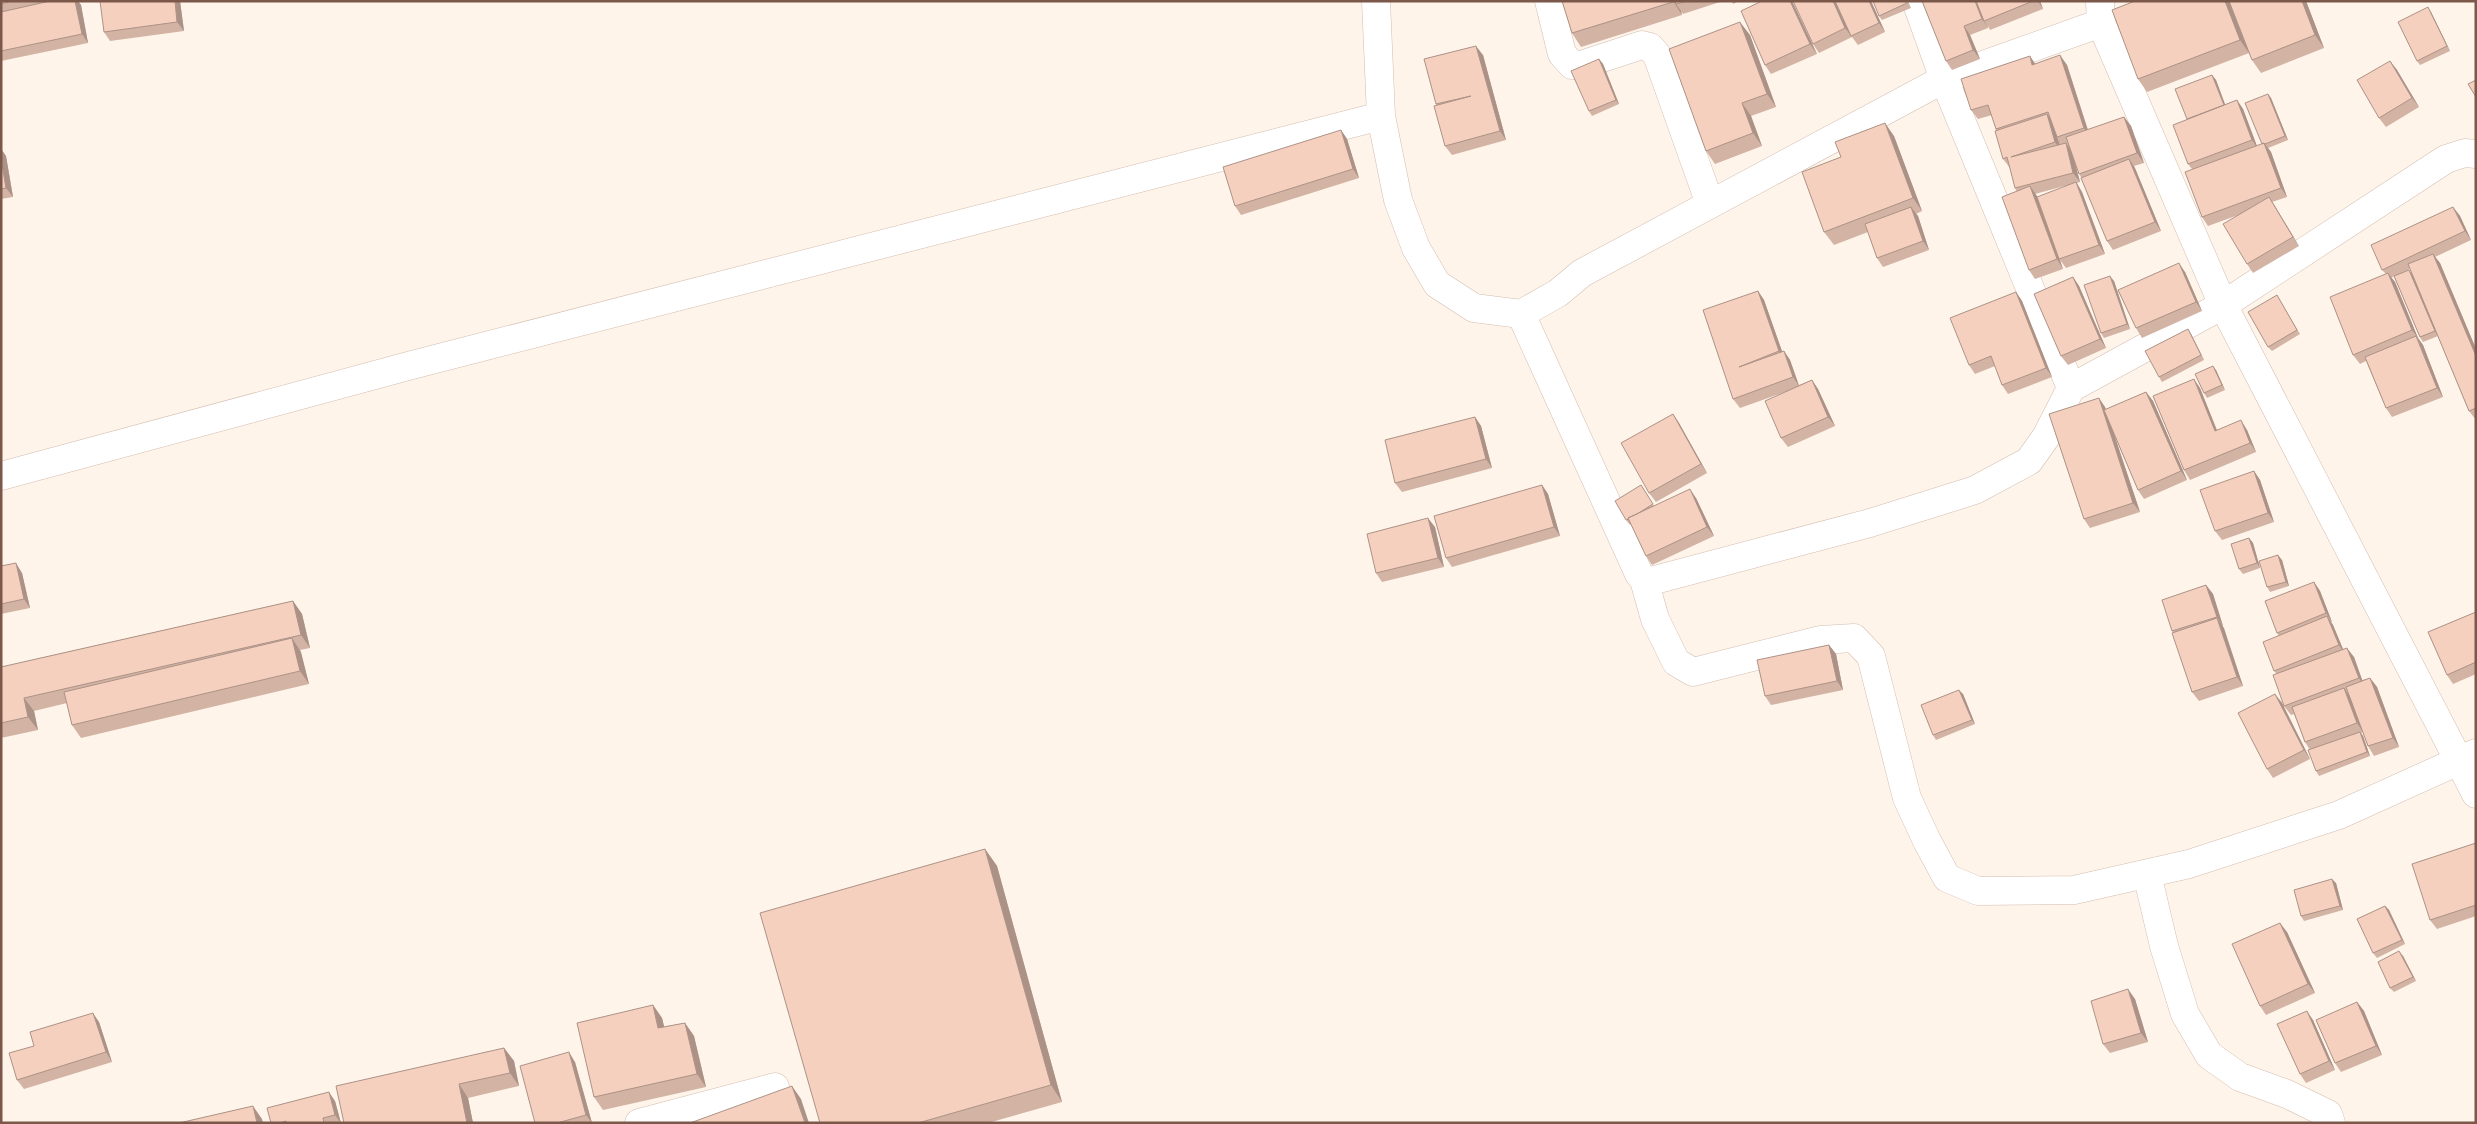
<svg xmlns="http://www.w3.org/2000/svg" width="2477" height="1124" viewBox="0 0 2477 1124" font-family="Montserrat,sans-serif">
<style>
.lines{fill:none;stroke-linecap:round;stroke-linejoin:round}
.minor-casing{stroke:#d4bdb0;stroke-width:29}
.minor{stroke:#fff;stroke-width:28}
.wall{fill:#d3b3a4;fill-rule:evenodd}
.shaded-wall{fill:#ac9286}
.building{fill:#f5d0bf;stroke:#ac9286}
</style>
<rect width="100%" height="100%" fill="#fef4ea"/>
<g class="lines">
<g class="minor-casing">
<path id="minor" d="M1376,1L1381,116L1398,200L1416,248L1437,284L1474,308L1521,314L1558,293L1582,273L1944,79L2101,23
M1549,1L1562,54L1572,65H1581L1642,45L1650,47L1657,55L1710,204
M1916,1L1944,79L2071,388L2223,305L2446,159L2465,153L2476,154
M2100,1L2101,23L2223,305L2476,794
M1521,314L1639,574L1644,580L1651,581L1870,523L1975,490L2029,461L2046,437L2071,388
M1,476L412,365L1381,116
M1644,580L1655,619L1676,662L1693,672L1820,640L1854,638L1871,656L1907,798L1927,841L1947,878L1978,891L2074,890L2189,864L2339,815L2476,753
M2147,874L2164,946L2185,1014L2209,1055L2240,1077L2287,1094L2328,1114L2331,1123
M639,1123L775,1087"/>
</g>
<use href="#minor" class="minor"/>
</g>
<path class="wall" d="M1,1H78L81,5L88,43L1,61Z
M180,1L184,31L110,41L104,32Z
M1562,1H1720V2L1683,14L1681,11L1682,15L1581,47L1572,33Z
M1732,1H1739L1733,4Z
M1762,1H1792L1817,54L1771,74L1765,65Z
M1871,1L1885,32L1858,45L1852,37L1819,53L1813,44Z
M1908,1L1911,8L1882,20L1879,16Z
M1922,1H2040L2043,9L1990,30L1988,26V28L1970,35L1980,59L1952,70L1946,61Z
M2135,1H2306L2324,48L2261,73L2252,60L2249,53L2147,92L2138,79Z
M2431,12L2450,51L2420,65L2417,61Z
M1750,35L1776,107L1751,116L1762,146L1715,164L1706,151Z
M1483,55L1506,140L1452,155L1445,146L1436,104Z
M1599,59L1603,64L1619,104L1592,116L1589,111Z
M2390,61L2397,70L2419,107L2386,127L2379,118Z
M2035,64L2067,65L2088,130L2124,117L2131,126L2144,163L2134,166L2161,231L2113,250L2107,241L2075,163L2080,182L2077,183L2082,192L2105,254L2066,268L2060,260L2063,269L2035,279L2029,270L2017,192L2015,188L2010,168L2003,159L1996,130L1992,115L1978,119L1971,110ZM2068,185L2047,224L2035,194Z
M2212,75L2216,80L2225,105L2237,100L2243,109L2257,146L2262,144L2268,94L2271,98L2288,140L2268,148L2271,152L2287,197L2272,202L2299,246L2253,273L2247,264L2241,214L2208,226L2202,217L2192,169L2188,164L2187,119Z
M1341,130L1347,139L1359,178L1241,215L1235,206Z
M1894,136L1922,211L1916,214L1918,216L1929,250L1883,267L1877,258L1868,232L1834,245L1824,232Z
M1,149L6,156L13,197L1,199Z
M2453,207L2460,216L2471,240L2435,257L2440,263L2476,349V420L2469,411L2410,269L2402,273L2412,274L2438,336L2423,342L2420,337L2394,276L2391,278L2395,282L2418,338L2423,345L2443,397L2392,417L2386,408L2366,361L2360,364L2353,355L2386,274L2382,270Z
M2185,272L2202,311L2142,338L2136,328Z
M2073,277L2079,286L2106,348L2068,365L2061,356Z
M2114,281L2130,329L2104,338L2101,333Z
M1758,291L1764,300L1782,351H1784L1790,360L1799,385L1812,380L1818,389L1835,426L1788,447L1781,438L1785,392L1740,408L1733,399Z
M2016,292L2022,301L2052,377L2008,394L2002,385L1995,366L1975,374L1969,365Z
M2277,295L2300,334L2272,351L2268,347Z
M2188,329L2191,334L2204,360L2162,382L2159,377Z
M2216,370L2225,390L2207,398L2204,393Z
M2200,388L2217,430H2247L2256,452L2190,480L2184,470Z
M2146,392L2153,401L2187,480L2144,499L2138,490L2114,434L2140,512L2090,528L2084,519L2105,407L2106,410Z
M1673,414L1679,423L1707,473L1656,502L1649,493Z
M1475,417L1481,426L1492,468L1402,492L1395,483Z
M2254,471L2260,480L2274,522L2222,540L2215,531Z
M1542,485L1548,494L1560,536L1452,567L1446,558Z
M1641,485L1654,506L1696,498L1714,536L1652,565L1646,556L1631,524L1630,525L1626,520Z
M1435,527L1444,567L1382,582L1376,573Z
M2249,538L2253,543L2260,568L2243,574L2239,569Z
M2282,560L2289,586L2270,592L2267,587Z
M1,566L22,573L30,608L1,614Z
M2314,582L2320,591L2332,622H2331L2333,625L2343,649L2354,657L2362,680L2370,678L2377,687L2399,747L2374,756L2368,746L2363,732L2361,733L2363,736L2370,756L2319,776L2316,771L2310,750L2305,742L2294,714L2291,715L2284,706L2277,674L2274,671L2279,636L2277,633Z
M2206,585L2213,594L2223,626H2222L2243,686L2199,701L2192,692L2174,633L2172,631Z
M293,601L302,614L310,648L300,650L309,684L81,738L72,725L67,703L34,711L38,730L1,738V667Z
M2476,612V674L2453,684L2447,675Z
M1829,645L1836,654L1843,690L1771,705L1765,696Z
M1963,694L1975,724L1936,740L1933,735Z
M2275,694L2282,703L2310,759L2273,778L2267,769Z
M2476,843V916L2437,929L2430,920Z
M985,849L997,866L1062,1102L988,1123H820Z
M2336,883L2343,910L2304,921L2301,916Z
M2385,906L2389,910L2405,944L2377,958L2373,953Z
M2287,932L2315,993L2266,1015L2260,1006Z
M2403,956L2416,981L2394,992L2390,988Z
M2135,999L2148,1042L2110,1053L2103,1044Z
M2357,1002L2364,1011L2382,1055L2341,1072L2335,1063Z
M653,1005L662,1018L664,1027L685,1023L694,1036L706,1087L603,1110L594,1097Z
M2313,1020L2335,1070L2306,1083L2300,1074Z
M99,1022L112,1062L24,1089L17,1080L34,1046Z
M504,1048L514,1061L519,1086L468,1098L473,1123H344Z
M575,1062L592,1123H535Z
M335,1101L341,1123H271Z"/>
<path class="shaded-wall" d="M75,1H78L81,5L88,43L82,34Z
M175,1H180L184,31L177,22Z
M1673,1H1678L1676,4L1681,11L1682,15Z
M1790,1H1792L1817,54L1810,44Z
M1833,1H1835L1852,37L1845,28Z
M1869,1H1871L1885,32L1879,23Z
M1975,1H1978L1984,21L1988,28L1982,19Z
M2038,1H2040L2043,9Z
M2225,1H2229L2249,53L2240,40Z
M2302,1H2306L2324,48L2315,35Z
M2428,7L2431,12L2450,51L2447,46Z
M1740,22L1750,35L1776,107L1767,94Z
M1964,26L1970,35L1980,59L1973,50Z
M1476,46L1483,55L1506,140L1500,131Z
M2060,55L2067,65L2090,137L2084,128Z
M2030,56L2036,65H2032Z
M1599,59L1603,64L1619,104L1616,100Z
M2390,61L2397,70L2419,107L2412,98Z
M2212,75L2216,80L2228,112L2225,108Z
M2268,94L2271,98L2288,140L2285,136Z
M2237,100L2243,109L2258,149L2252,140Z
M1742,103L1751,116L1762,146L1753,133Z
M2047,114L2054,123L2057,137L2062,152L2055,142Z
M2124,117L2131,126L2144,163L2137,153Z
M1885,123L1894,136L1922,211L1913,198Z
M1341,130L1347,139L1359,178L1353,169Z
M2066,143L2072,152L2080,182L2073,173Z
M2264,143L2271,152L2287,197L2281,188Z
M1,149L6,156L13,197L6,188L1,158Z
M2129,159L2135,168L2161,231L2155,222Z
M2076,182L2082,192L2105,254L2099,245Z
M2030,186L2037,196L2063,269L2057,259Z
M2269,197L2275,206L2299,246L2293,237Z
M1911,207L1918,216L1929,250L1923,241Z
M2453,207L2460,216L2471,240L2465,231Z
M2433,254L2440,263L2476,349V356Z
M2179,263L2185,272L2202,311L2196,302Z
M2409,270L2412,274L2438,336L2435,331Z
M2388,273L2395,282L2418,338L2423,345L2443,397L2437,388L2417,337L2412,330Z
M2110,276L2114,281L2130,329L2127,324Z
M2073,277L2079,286L2106,348L2100,339Z
M1758,291L1764,300L1785,360L1779,351Z
M2016,292L2022,301L2052,377L2046,368Z
M2188,329L2191,334L2204,360L2201,355Z
M1784,351L1790,360L1799,386L1793,377Z
M2213,366L2216,370L2225,390L2222,385Z
M2194,379L2200,388L2221,441L2215,431Z
M1812,380L1818,389L1835,426L1828,417Z
M2146,392L2153,401L2187,480L2181,471Z
M2099,398L2105,407L2140,512L2133,503Z
M1673,414L1679,423L1707,473L1701,464Z
M1475,417L1481,426L1492,468L1486,459Z
M2241,420L2247,430L2256,452L2250,443Z
M2254,471L2260,480L2274,522L2268,513Z
M1542,485L1548,494L1560,536L1554,527Z
M1690,489L1696,498L1714,536L1707,527Z
M1428,518L1435,527L1444,567L1438,558Z
M2249,538L2253,543L2260,568L2257,563Z
M2278,555L2282,560L2289,586L2286,582Z
M16,563L22,573L30,608L24,599Z
M2314,582L2320,591L2332,622L2326,613Z
M2206,585L2213,594L2223,626L2217,617Z
M293,601L302,614L310,648L301,635Z
M2327,616L2333,625L2345,654L2339,645Z
M2217,618L2224,628L2243,686L2237,677Z
M292,638L301,652L309,684L300,671Z
M1829,645L1836,654L1843,690L1837,681Z
M2347,648L2354,657L2365,688L2359,678Z
M2370,678L2377,687L2399,747L2393,738Z
M2344,688L2350,697L2363,732L2357,723Z
M1959,690L1963,694L1975,724L1972,720Z
M2275,694L2282,703L2310,759L2304,750Z
M24,698L34,711L38,730L28,717Z
M2360,732L2363,736L2370,756L2367,752Z
M985,849L997,866L1062,1102L1051,1085Z
M2332,879L2336,883L2343,910L2340,906Z
M2385,906L2389,910L2405,944L2402,940Z
M2280,923L2287,932L2315,993L2308,984Z
M2399,951L2403,956L2416,981L2413,977Z
M2128,989L2135,999L2148,1042L2141,1033Z
M2357,1002L2364,1011L2382,1055L2376,1046Z
M653,1005L662,1018L668,1042L658,1028Z
M2307,1011L2313,1020L2335,1070L2329,1061Z
M93,1013L99,1022L112,1062L106,1052Z
M685,1023L694,1036L706,1087L697,1074Z
M504,1048L514,1061L519,1086L510,1073Z
M569,1052L575,1062L592,1123L586,1115Z
M459,1084L468,1098L473,1123H467Z
M792,1086L801,1099L809,1123H805Z
M329,1092L335,1101L341,1123L335,1115Z
M253,1106L262,1119L263,1123H257Z"/>
<path class="building" d="M1,1H12L1,4Z
M50,1H75L82,34L1,51V12Z
M100,1H175L177,22L104,32Z
M1562,1H1673V2L1572,33Z
M1675,1H1687L1676,4Z
M1762,1H1790L1810,44L1765,65L1741,11Z
M1793,1H1833L1845,28L1813,44Z
M1835,1H1869L1879,23L1851,36Z
M1873,1H1907V3L1879,16Z
M1922,1H1975L1982,19L1964,26L1973,50L1946,61Z
M1976,1H2033L1984,21Z
M2135,1H2225L2240,40L2138,79L2112,10Z
M2229,1H2302L2315,35L2252,60Z
M2428,7L2447,46L2417,61L2398,22Z
M1740,22L1767,94L1742,103L1753,133L1706,151L1669,49Z
M1476,46L1500,131L1445,146L1434,106L1471,96L1436,104L1424,59Z
M2060,55L2084,128L2057,137L2048,112L1996,129L1988,105L1971,110L1961,79L2030,56L2032,65Z
M1599,59L1616,100L1589,111L1571,71Z
M2390,61L2412,98L2379,118L2357,80Z
M2212,75L2224,105L2187,119L2175,89Z
M2476,80V97L2468,84Z
M2268,94L2285,136L2265,144L2264,143L2262,144L2245,103Z
M2237,100L2252,140L2188,164L2173,125Z
M2047,114L2055,142L2011,157L2066,143L2073,173L2015,188L2007,157L2003,159L1995,131Z
M2124,117L2137,153L2079,174L2066,137Z
M1885,123L1913,198L1824,232L1802,172L1841,157L1835,142Z
M1341,130L1353,169L1235,206L1223,167Z
M2264,143L2281,188L2202,217L2185,172Z
M1,158L6,188L1,189Z
M2129,159L2155,222L2107,241L2081,178Z
M2076,182L2099,245L2059,259L2037,197Z
M2030,186L2057,259L2029,270L2002,197Z
M2269,197L2293,237L2247,264L2223,224Z
M1911,207L1923,241L1877,258L1865,224Z
M2453,207L2465,231L2382,270L2371,245Z
M2433,254L2476,356V408L2469,411L2408,264Z
M2179,263L2196,302L2136,328L2118,290Z
M2409,270L2435,331L2420,337L2394,276Z
M2388,273L2412,330L2353,355L2330,297Z
M2110,276L2127,324L2101,333L2084,285Z
M2073,277L2100,339L2061,356L2034,294Z
M1758,291L1779,351L1739,367L1784,351L1793,377L1733,399L1703,310Z
M2016,292L2046,368L2002,385L1991,356L1969,365L1950,318Z
M2277,295L2297,330L2268,347L2248,312Z
M2188,329L2201,355L2159,377L2145,351Z
M2416,336L2437,388L2386,408L2365,357Z
M2213,366L2222,385L2204,393L2195,374Z
M2194,379L2215,431L2241,420L2250,443L2184,470L2153,396Z
M1812,380L1828,417L1781,438L1765,401Z
M2146,392L2181,471L2138,490L2104,410Z
M2099,398L2133,503L2084,519L2049,414Z
M1673,414L1701,464L1649,493L1621,443Z
M1475,417L1486,459L1395,483L1385,440Z
M2254,471L2268,513L2215,531L2200,490Z
M1542,485L1554,527L1446,558L1434,516Z
M1641,485L1653,504L1637,514L1628,518L1629,519L1626,520L1615,501Z
M1690,489L1707,527L1646,556L1628,518Z
M1428,518L1438,558L1376,573L1367,534Z
M2249,538L2257,563L2239,569L2231,544Z
M2278,555L2286,582L2267,587L2259,561Z
M16,563L24,599L1,604V566Z
M2314,582L2326,613L2277,633L2265,601Z
M2206,585L2217,617L2172,631L2162,600Z
M293,601L301,635L24,698L28,717L1,723V667Z
M2476,612V662L2447,675L2428,632Z
M2327,616L2339,645L2274,671L2263,642Z
M2217,618L2237,677L2192,692L2172,633Z
M292,638L300,671L72,725L64,692Z
M1829,645L1837,681L1765,696L1757,660Z
M2347,648L2359,678L2284,706L2273,675Z
M2370,678L2393,738L2368,746L2346,687Z
M2344,688L2357,723L2305,742L2292,707Z
M1959,690L1972,720L1933,735L1921,705Z
M2275,694L2304,750L2267,769L2238,713Z
M2360,732L2367,752L2316,771L2308,750Z
M2476,843V905L2430,920L2412,864Z
M985,849L1051,1085L918,1123H820L760,913Z
M2332,879L2340,906L2301,916L2294,890Z
M2385,906L2402,940L2373,953L2357,919Z
M2280,923L2308,984L2260,1006L2232,944Z
M2399,951L2413,977L2390,988L2378,962Z
M2128,989L2141,1033L2103,1044L2091,1001Z
M2357,1002L2376,1046L2335,1063L2316,1020Z
M653,1005L658,1028L685,1023L697,1074L594,1097L577,1023Z
M2307,1011L2329,1061L2300,1074L2277,1024Z
M93,1013L106,1052L17,1080L9,1053L34,1046L30,1032Z
M504,1048L510,1073L459,1084L467,1123H344L336,1086Z
M569,1052L586,1115L557,1123H535L520,1066Z
M792,1086L805,1123H690Z
M329,1092L335,1115L323,1118L324,1123H287L286,1121L280,1123H271L267,1108Z
M253,1106L257,1123H179Z"/>
<rect width="2477" height="1124" fill="none" stroke="#7b584a" stroke-width="5"/>
</svg>
